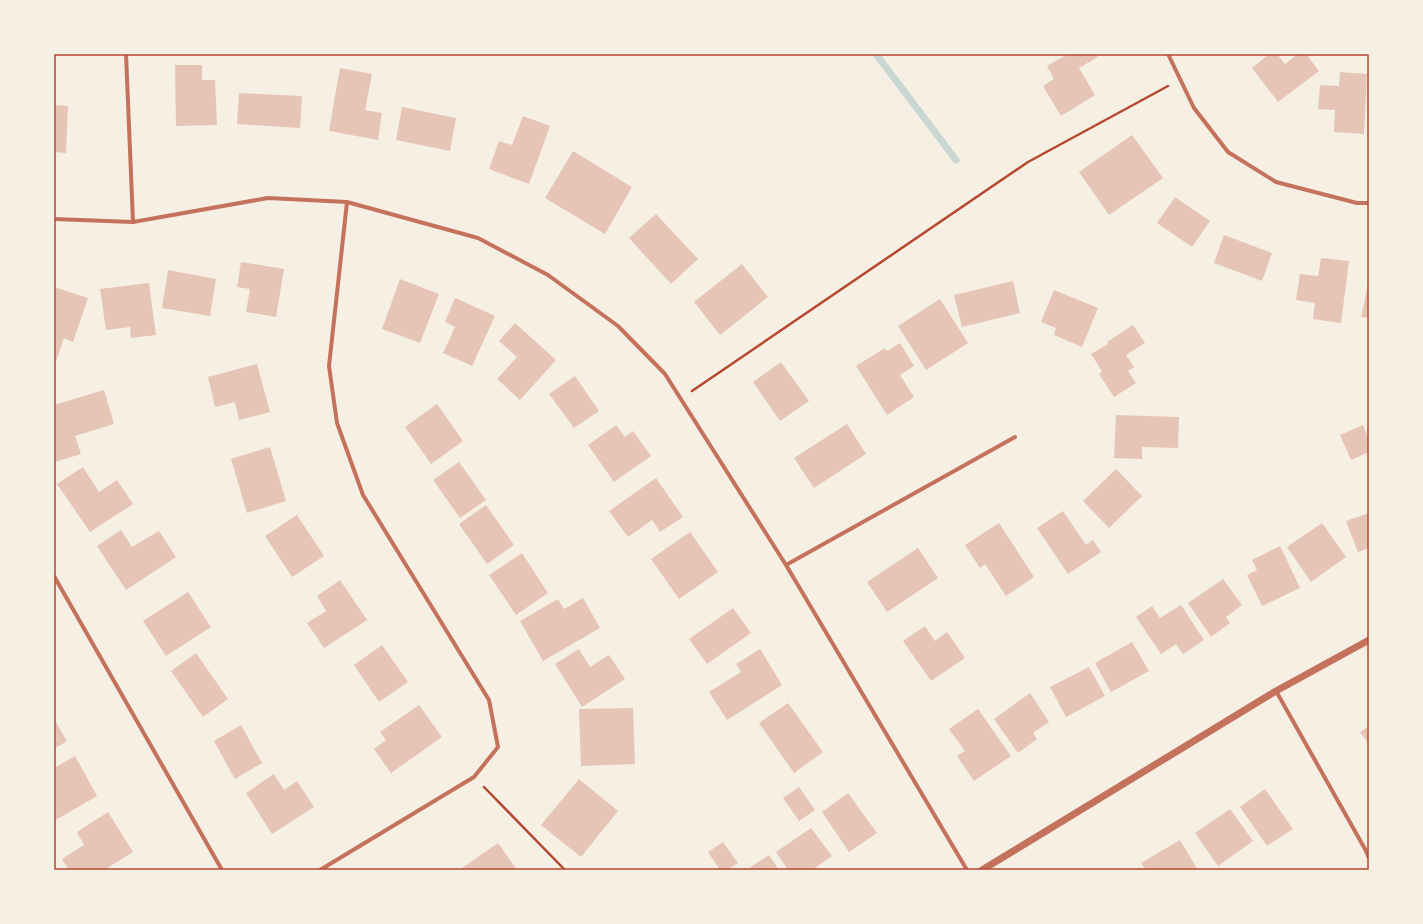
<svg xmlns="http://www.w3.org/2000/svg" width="1423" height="924" viewBox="0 0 1423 924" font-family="Ubuntu,sans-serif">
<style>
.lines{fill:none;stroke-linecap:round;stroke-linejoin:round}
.stream{stroke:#c9d6d2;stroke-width:7}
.building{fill:#e6c5b7}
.path{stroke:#b5482f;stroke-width:2.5}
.minor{stroke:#c5725c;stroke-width:4}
.tertiary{stroke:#c5725c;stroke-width:7}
.neatline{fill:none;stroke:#b5482f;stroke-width:1.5}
</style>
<rect width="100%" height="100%" fill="#f6efe4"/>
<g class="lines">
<path class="stream" d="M876,54L956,160"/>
</g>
<path class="building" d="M1068,54H1096L1098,57L1079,68L1095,95L1061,116L1043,86L1054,79L1047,66Z
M1269,54H1277L1285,64L1298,54H1306L1319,71L1278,102L1252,68Z
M175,65H202V80H215L217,125L176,126Z
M340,68L372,74L365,110L382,113L378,140L329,131Z
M1340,72L1367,74L1364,134L1334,132L1335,110L1318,109L1320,85L1339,86Z
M239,93L302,96L300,128L237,124Z
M54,105L68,106L66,153L54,152Z
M402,107L456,118L450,151L396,140Z
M523,116L550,126L529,184L489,169L499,141L512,145Z
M1132,135L1163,178L1109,215L1079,172Z
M573,151L632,187L605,234L545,198Z
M1175,197L1210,221L1192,247L1157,223Z
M656,214L698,259L671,284L629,238Z
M1224,235L1272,253L1262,281L1214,263Z
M1321,258L1349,261L1341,323L1313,319L1315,303L1296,300L1300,274L1318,276Z
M241,262L284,269L276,317L246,312L250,289L237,287Z
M742,264L768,297L720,335L694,302Z
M168,270L216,279L210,316L162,308Z
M400,279L439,294L420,343L382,329Z
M1013,281L1020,313L962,327L954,295Z
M149,283L156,335L131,338L130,327L106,330L100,289Z
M1368,284H1369V318L1361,317Z
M54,287L88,298L73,342L64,338L56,361L54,360Z
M1054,290L1098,308L1082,347L1054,335L1056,328L1041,322Z
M455,298L495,316L472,366L443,353L455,327L445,322Z
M940,299L968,343L926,370L898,326Z
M515,323L556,360L520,400L497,379L517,357L499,341Z
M1133,325L1145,343L1126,355L1134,367L1128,371L1136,383L1114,397L1099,374L1102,371L1091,354L1108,344L1107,342Z
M900,343L914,366L900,375L914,397L887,415L856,366L885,348L887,351Z
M781,362L809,401L780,421L753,382Z
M257,364L270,412L239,420L235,402L215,407L208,377Z
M575,376L599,411L574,428L549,394Z
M104,390L114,424L75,436L81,454L55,462L54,405Z
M437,404L463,441L431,464L405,427Z
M1116,415L1179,417L1178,448L1142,447V459L1114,458Z
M847,424L866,454L814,488L794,458Z
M616,425L625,437L633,431L651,456L614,482L588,445Z
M1363,425L1369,440V452L1351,460L1340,435Z
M270,447L286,501L247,513L231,459Z
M459,462L486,500L460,518L433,480Z
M83,467L99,492L117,480L133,504L90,532L57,484Z
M1116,469L1142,496L1109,528L1083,501Z
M656,478L683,517L660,532L652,520L628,537L609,511Z
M486,505L514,545L487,564L459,524Z
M1063,511L1086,545L1093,540L1101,552L1068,574L1037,528Z
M1369,513V548L1358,552L1346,521Z
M297,515L324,556L292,577L265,536Z
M999,523L1034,577L1006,596L985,564L980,568L965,545Z
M1322,523L1346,557L1311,582L1287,547Z
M121,530L132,547L159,531L176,557L126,590L97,546Z
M690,532L718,572L679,599L651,559Z
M1280,546L1300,588L1262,606L1247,575L1257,570L1252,560Z
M918,548L938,578L887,612L867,582Z
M522,553L548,593L516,615L489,575Z
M1223,579L1242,605L1226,617L1230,623L1211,637L1188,603Z
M340,580L367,620L324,648L307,623L326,611L317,596Z
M188,592L211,627L166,656L143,621Z
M583,598L600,628L543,661L520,621L558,599L564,609Z
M1181,605L1204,640L1183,654L1176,644L1161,654L1136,617L1152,606L1160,618Z
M733,608L751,633L707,664L689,639Z
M925,626L935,641L947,632L965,658L931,681L903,641Z
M1132,642L1149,671L1111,692L1095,663Z
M382,645L408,682L379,702L354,665Z
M579,649L590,667L609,655L625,679L582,707L555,664Z
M760,649L782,685L727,720L709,692L741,672L736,664Z
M196,653L228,699L203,717L171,671Z
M1089,667L1105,696L1066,717L1050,687Z
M1030,693L1049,722L1033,733L1037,739L1018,753L994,719Z
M788,703L823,752L794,773L759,723Z
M419,705L442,737L391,773L374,749L386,740L380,732Z
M633,708L635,764L581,766L579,709Z
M978,709L1011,756L974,781L957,756L965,751L949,729Z
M54,719L67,741L54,749Z
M241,725L262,763L235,779L214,741Z
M1369,726V744L1360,732Z
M75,756L97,796L54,821V768Z
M274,774L284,790L297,781L314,807L272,834L246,793Z
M579,779L618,811L581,857L541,825Z
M799,787L815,810L799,821L783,798Z
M1265,789L1293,829L1267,846L1240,807Z
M848,793L877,833L849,852L822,812Z
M1230,809L1253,841L1218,866L1195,833Z
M108,812L133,852L104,870H69L62,859L84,845L77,832Z
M811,828L832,856L812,870H788L776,852Z
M1180,840L1198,870H1146L1141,863Z
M723,842L738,863L727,870H720L708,852Z
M498,843L517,870H463L462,868Z
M769,855L779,870H746Z"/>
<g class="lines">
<path class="path" d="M692,391L1028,162L1168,86
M484,787L565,870"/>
<path class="minor" d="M126,54L133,222
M1168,54L1194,108L1228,152L1276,182L1357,203H1369
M54,219L133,222L268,198L347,202L478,238L548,275L618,326L665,374L786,565L967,870
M786,565L1015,437
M54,576L222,870
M1276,691L1365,849L1369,858
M320,870L474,777L498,747L489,700L363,495L337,423L329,366L347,202"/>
<path class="tertiary" d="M982,870L1276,691L1369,640"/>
</g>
<rect width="1423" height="924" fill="none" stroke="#f6efe4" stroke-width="110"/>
<rect x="55" y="55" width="1313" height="814" class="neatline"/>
</svg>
